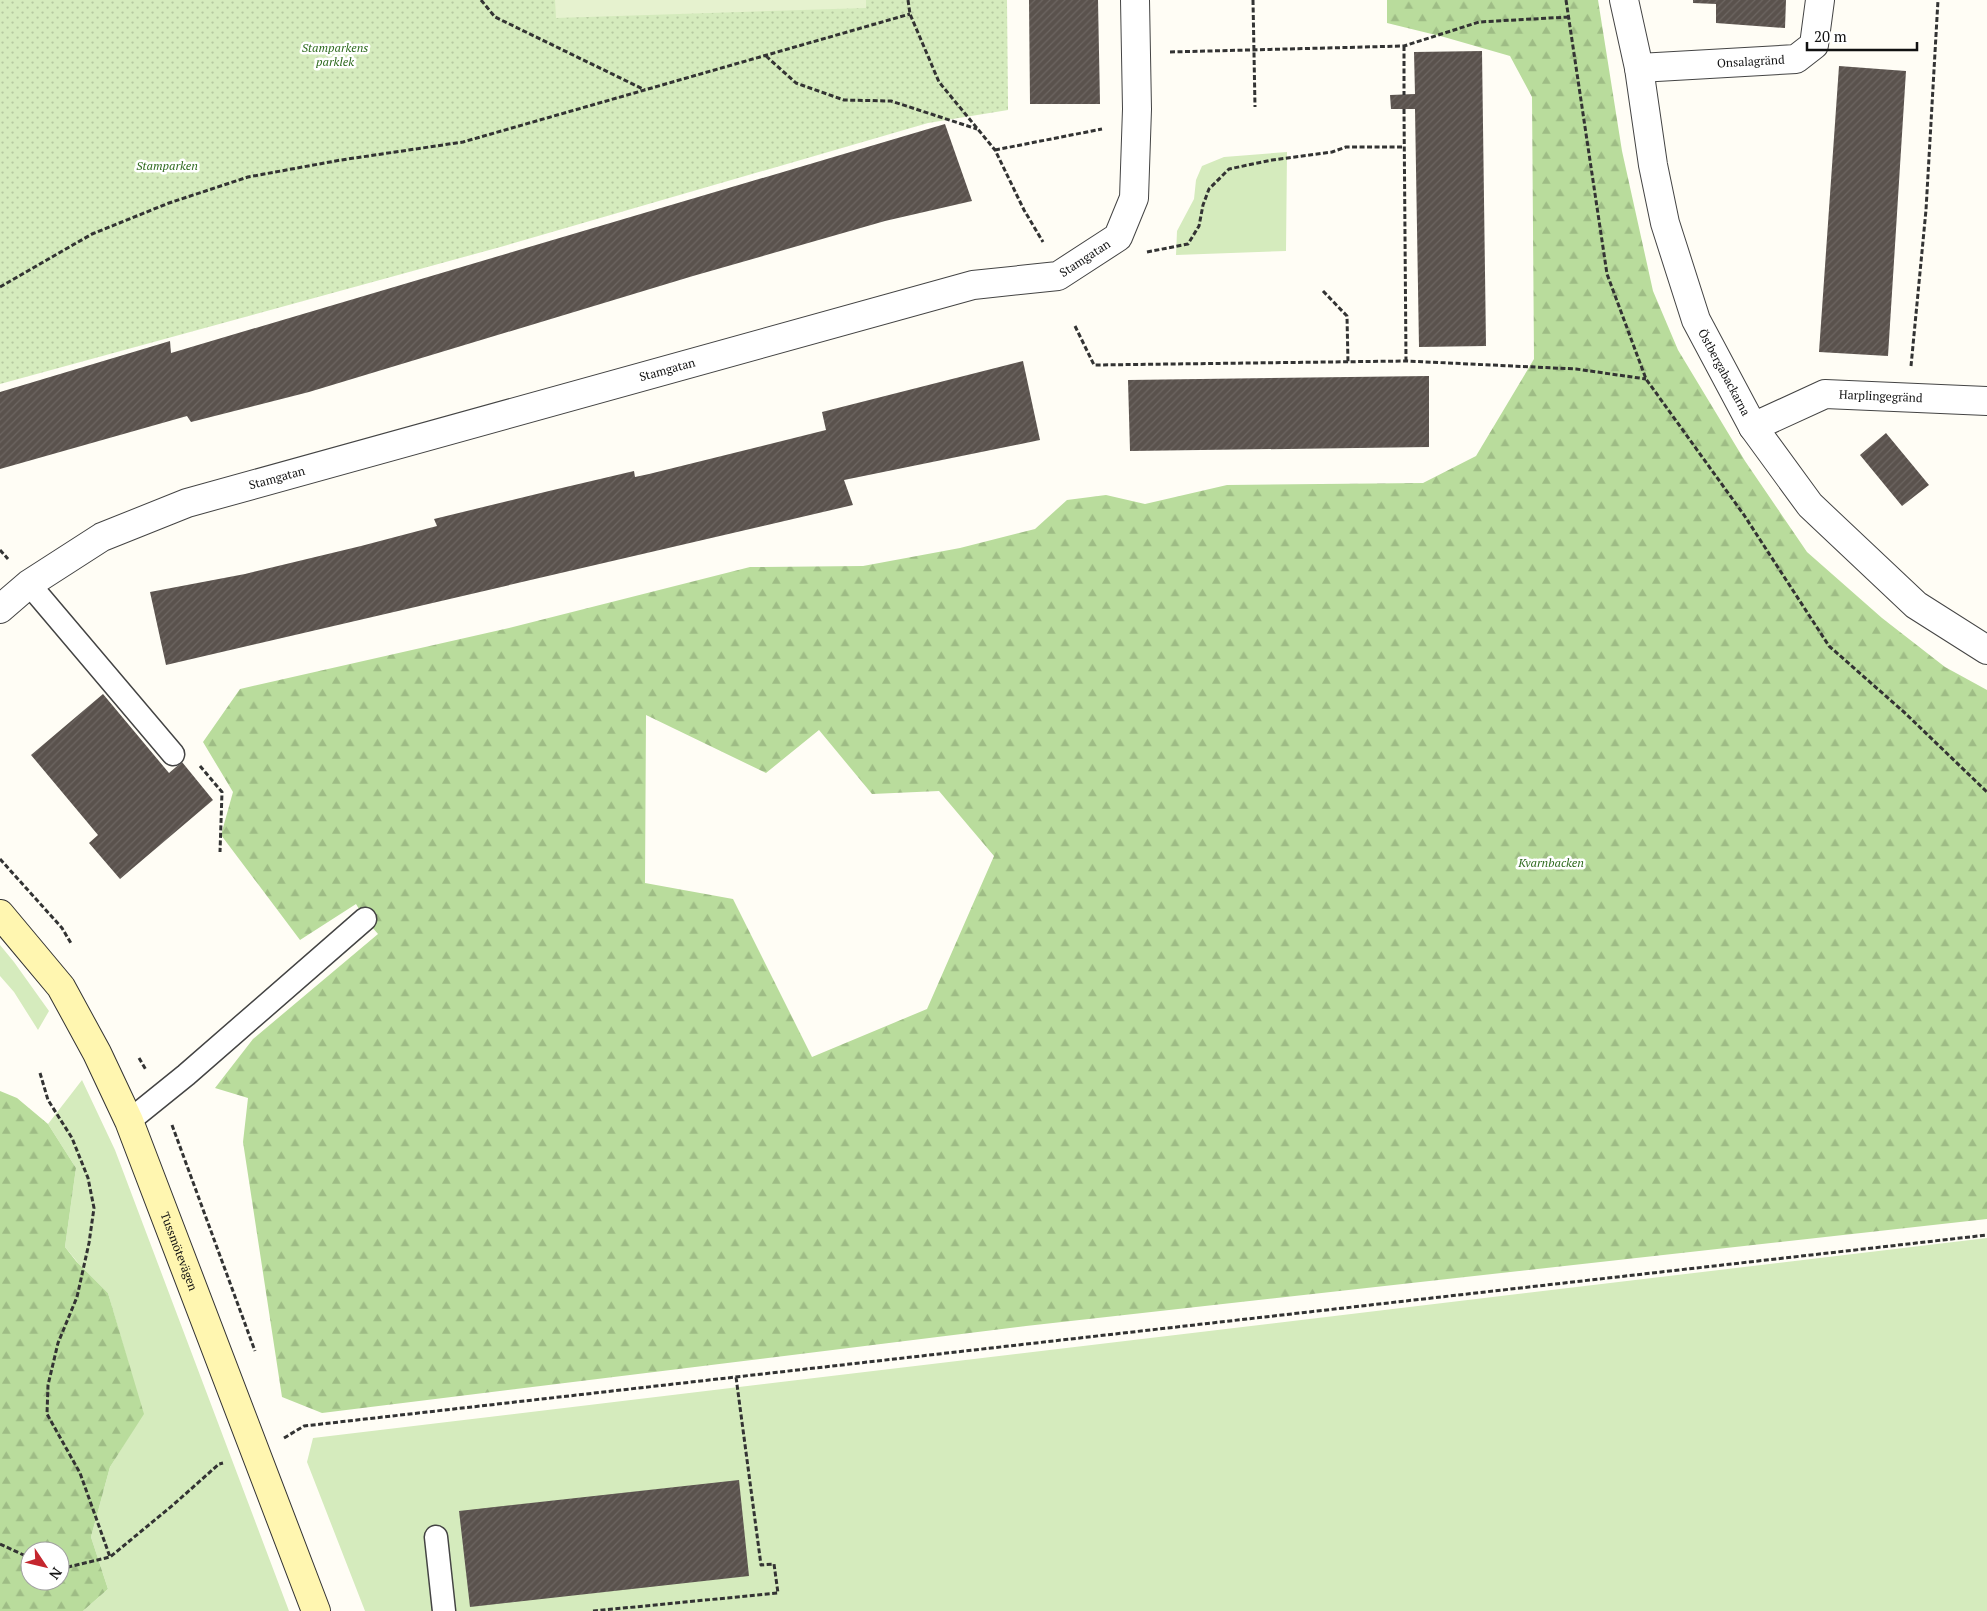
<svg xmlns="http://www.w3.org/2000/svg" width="1987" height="1611" viewBox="0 0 1987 1611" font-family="'PT Serif',serif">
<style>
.grass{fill:#d5ebbd}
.forest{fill:url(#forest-firs);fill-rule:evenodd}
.park{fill:url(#park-dots)}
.pitch{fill:#e6f2cf}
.building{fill:url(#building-hatch)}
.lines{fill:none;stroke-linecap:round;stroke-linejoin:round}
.lane-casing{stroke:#444;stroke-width:25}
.street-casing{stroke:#444;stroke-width:30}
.secondary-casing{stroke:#333;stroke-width:30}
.path{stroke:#333;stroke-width:3;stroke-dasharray:5 2.5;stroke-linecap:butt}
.lane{stroke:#fff;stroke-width:22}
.street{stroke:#fff;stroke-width:28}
.secondary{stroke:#fff6b0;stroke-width:28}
.labels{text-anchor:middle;stroke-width:5;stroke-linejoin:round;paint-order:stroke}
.park-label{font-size:12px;font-style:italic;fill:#2f6b1f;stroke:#fff}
.street-label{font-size:12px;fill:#111;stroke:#fff}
</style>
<defs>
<pattern id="forest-firs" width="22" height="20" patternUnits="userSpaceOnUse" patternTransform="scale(1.25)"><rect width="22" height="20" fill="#b9dc9c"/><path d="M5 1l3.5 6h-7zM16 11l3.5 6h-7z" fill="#9ebc85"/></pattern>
<pattern id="park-dots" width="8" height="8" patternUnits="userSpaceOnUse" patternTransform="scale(1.25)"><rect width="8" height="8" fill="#d5ebbd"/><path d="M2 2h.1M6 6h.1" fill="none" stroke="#b6c8a1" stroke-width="1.8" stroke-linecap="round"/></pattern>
<pattern id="building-hatch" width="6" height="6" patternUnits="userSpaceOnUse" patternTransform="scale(1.25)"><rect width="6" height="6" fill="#5a524d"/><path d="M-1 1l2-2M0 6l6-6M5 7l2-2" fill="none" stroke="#6d6662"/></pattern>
</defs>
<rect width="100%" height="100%" fill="#fffdf5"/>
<path class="grass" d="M1287,152L1286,251L1176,255L1177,231L1194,199L1196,180L1202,166L1224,157Z
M0,945L14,962L49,1011L38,1030L14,992L0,976Z
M82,1080L115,1150L289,1611H83L108,1589L91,1537L110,1467L143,1414L108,1293L79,1264L65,1247L76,1168L48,1124Z
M1987,1238V1611H365L307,1462L313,1438Z"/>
<path class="forest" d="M1387,0H1598L1622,151L1653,291L1678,350L1745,461L1807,552L1882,618L1945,667L1987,690V1219L1026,1326L322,1413L282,1397L243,1142L248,1098L215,1088L253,1039L378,934L365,919L356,904L300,940L221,835L233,792L203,742L240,689L509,628L750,567L863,566L960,548L1035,529L1067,500L1106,495L1145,504L1227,485L1423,483L1476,456L1534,359L1532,97L1510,56L1444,37L1387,23ZM646,715L766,773L819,730L872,794L939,791L994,856L927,1009L812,1057L733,899L645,883Z
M0,1091L17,1098L48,1124L76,1168L65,1247L76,1261L108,1293L144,1414L110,1467L91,1537L108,1589L83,1611H0ZM30,1551H60V1581H30Z"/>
<path class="park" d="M0,0H1007L1008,110L928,123L504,246L0,384Z"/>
<path class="pitch" d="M555,0H866V8L556,18Z"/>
<path class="building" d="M1029,0H1098L1100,104H1030Z
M1693,0H1786L1785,28L1716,23V4L1693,3Z
M1482,51L1486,346L1419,347L1415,109H1391L1390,95L1415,94L1414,52Z
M1839,66L1906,71L1888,356L1819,352Z
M945,124L972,201L885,221L693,276L309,392L191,422L187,416L0,469V392L170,341L171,353Z
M1023,361L1040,440L844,480L853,505L166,665L150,592L245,574L361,546L437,526L434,519L549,491L634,471L635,477L649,474L826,430L822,412Z
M1429,376V447L1130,451L1128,380Z
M1886,433L1929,485L1902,506L1860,455Z
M103,694L169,773L182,762L213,800L120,879L89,843L98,835L31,755Z
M739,1480L749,1576L470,1607L459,1511Z"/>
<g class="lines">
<g class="lane-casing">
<path id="lane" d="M29,584L173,754
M129,1121L186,1075L365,919
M436,1537L444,1611"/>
</g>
<g class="street-casing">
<g id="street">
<path id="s1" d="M1624,0L1639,68L1653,165L1665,223L1696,320L1753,427L1810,505L1916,605L1987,650"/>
<path id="s2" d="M1639,68L1796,59L1814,45L1820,0"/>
<path id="s3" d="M1753,427L1825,394L1987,401"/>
<path id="s4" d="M0,609L29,584L102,537L187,503L973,285L1058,276L1118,237L1134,198L1137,109L1135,0"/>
</g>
</g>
<g class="secondary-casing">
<g id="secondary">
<path id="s5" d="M0,914L61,987L97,1053L129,1121L316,1611"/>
</g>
</g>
<path class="path" d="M481,0L495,17L645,90
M908,0L910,14L939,82L995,150L1024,210L1043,242
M1253,0L1255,107
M1566,0L1607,274L1646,379L1744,515L1829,646L1905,713L1987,792
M1404,46V95
M1170,52L1404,46L1479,22L1568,17
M766,56L796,83L844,100L891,101L977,129
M1404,109L1406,361
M995,150L1102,129
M1147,252L1188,244L1199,226L1203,205L1209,189L1229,169L1272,160L1332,152L1346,147H1404
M0,287L92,234L169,203L248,177L341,160L463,142L910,14
M1323,291L1347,316L1348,363
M1075,326L1094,365L1406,361L1576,369L1646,379
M1911,366L1926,210L1938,0
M0,550L8,559
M200,766L222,792L220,852
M0,859L62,928L72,945
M139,1058L146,1070
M40,1073L48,1100L72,1138L88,1178L94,1208L89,1243L77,1297L58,1343L48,1385L47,1414L80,1473L110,1557
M172,1125L255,1351
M284,1438L304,1426L1987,1235
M0,1544L30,1558
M60,1569L110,1557L173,1505L219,1464L223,1463
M593,1611L778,1593L774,1564L761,1565L736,1377"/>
<use href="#lane" class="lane"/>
<use href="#street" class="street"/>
<use href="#secondary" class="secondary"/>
</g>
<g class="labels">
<g class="park-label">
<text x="335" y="52">Stamparkens<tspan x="335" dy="14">parklek</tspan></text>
<text x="167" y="170">Stamparken</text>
<text x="1551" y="867">Kvarnbacken</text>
</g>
<g class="street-label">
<text dy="4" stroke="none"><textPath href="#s2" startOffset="112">Onsalagränd</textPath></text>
<text dy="4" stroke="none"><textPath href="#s4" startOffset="1150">Stamgatan</textPath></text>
<text dy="4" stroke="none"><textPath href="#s4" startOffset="715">Stamgatan</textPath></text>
<text dy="4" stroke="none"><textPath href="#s1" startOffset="388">Östbergabackarna</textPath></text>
<text dy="4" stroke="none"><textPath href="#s3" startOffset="135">Harplingegränd</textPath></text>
<text dy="4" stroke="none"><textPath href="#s4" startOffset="310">Stamgatan</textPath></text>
<text dy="4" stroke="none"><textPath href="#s5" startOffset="385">Tussmötevägen</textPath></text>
</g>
</g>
<g transform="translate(45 1566) rotate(125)"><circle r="24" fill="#ffffff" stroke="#a0a0a0"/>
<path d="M0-4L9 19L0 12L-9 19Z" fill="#c4262e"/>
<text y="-8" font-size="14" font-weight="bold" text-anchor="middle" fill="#111111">N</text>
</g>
<path d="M1807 42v8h110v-8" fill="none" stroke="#111111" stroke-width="2.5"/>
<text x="1814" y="42" font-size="15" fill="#111111" stroke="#ffffff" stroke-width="4" paint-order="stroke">20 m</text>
</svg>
